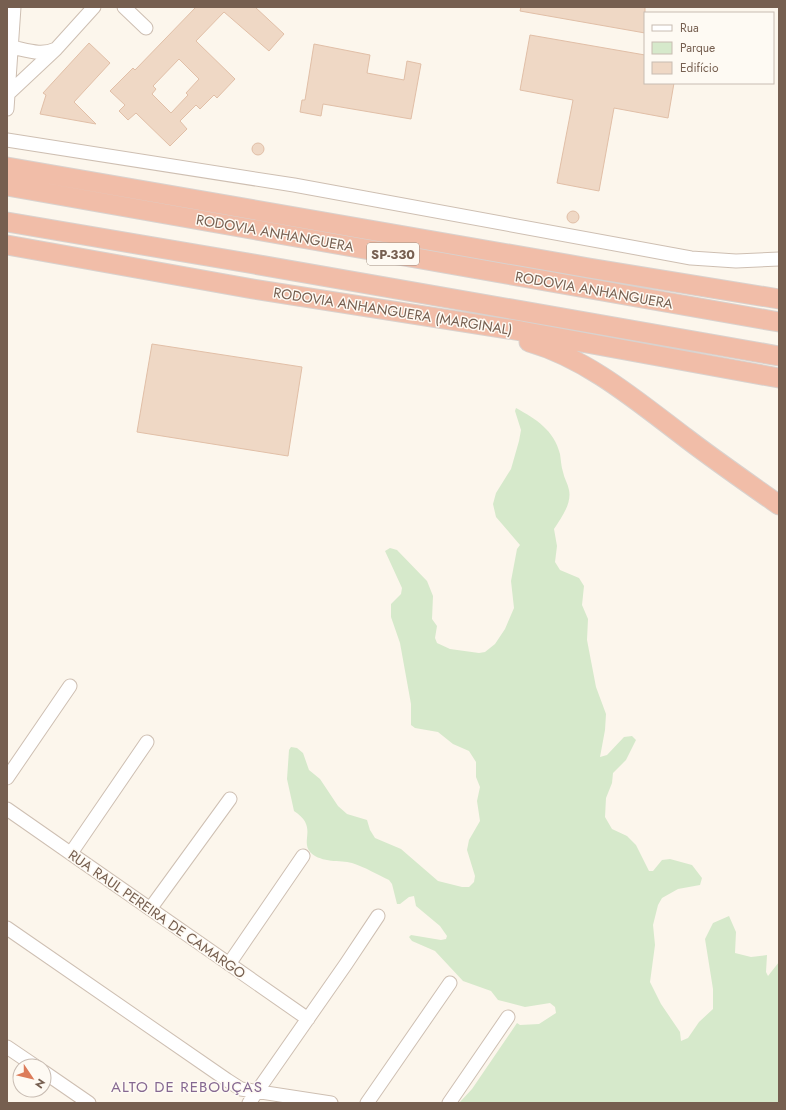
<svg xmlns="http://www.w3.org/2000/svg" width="786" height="1110" viewBox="0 0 786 1110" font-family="Jost,sans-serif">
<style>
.green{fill:#d6e9cb}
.building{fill:#efd8c5;stroke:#e1bfa7;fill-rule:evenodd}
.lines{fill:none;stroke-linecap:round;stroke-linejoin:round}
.minor-casing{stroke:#cebfb2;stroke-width:15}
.highway-casing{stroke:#d9d2ce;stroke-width:21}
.minor{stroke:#fff;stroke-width:13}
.highway{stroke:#f1bda8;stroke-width:19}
.labels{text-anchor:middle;stroke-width:3;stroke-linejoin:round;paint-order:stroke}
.shield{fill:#fefaf3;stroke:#9f8e81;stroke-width:1}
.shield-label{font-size:13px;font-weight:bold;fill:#765f50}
.street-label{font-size:14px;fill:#765f50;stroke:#fefaf3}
.neighbourhood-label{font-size:15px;letter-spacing:1px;fill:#856891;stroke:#fefaf3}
</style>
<rect width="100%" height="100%" fill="#fcf6ec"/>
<path class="green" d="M516,408C536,419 554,430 560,454C561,460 561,466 563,472C564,478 568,484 569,490C572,504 561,518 554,529L557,546L555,562L560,570L579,578L584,586L582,605L588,619L587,640L596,687L606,714L605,730L600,757L607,755L624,737L632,736L636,740L626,760L613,773L612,783L606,798L605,817L612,829L627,836L636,845L649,871H653L662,860L670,859L692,865L702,878L700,885L678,889L662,898L658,905L653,925L655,945L650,982L661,1004L680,1032L681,1041L688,1038L699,1022L713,1009V989L705,939L713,923L729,916L736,932L735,953L751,957L767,955L766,972L768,976L779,962V1103H459L472,1089L517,1023L520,1025L539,1024L556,1013L555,1007L550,1003L525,1007L498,1000L491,991L463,981L435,951L412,941L409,937L411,935L441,940L446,939L447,936L440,926L416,906L414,896L409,897L400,904H397L392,884L389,880C378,875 365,867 352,863C340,860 322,863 311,853C299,841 319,827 294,811L287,779L289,750L291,747L297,748L303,753L309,770L320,779L338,806L347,814L367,820L370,830L375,838L401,849L438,881L462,887H469L474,882L475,876L467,850L469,840L480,821L477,801L480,787L476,777V762L469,751L453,744L438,732L415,728L411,725V704L400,643L391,617V604L401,594L402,588L385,551L390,548L397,550L427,581L433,596L432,619L437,626L435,638L437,643L450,649L479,653L485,652L495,644L505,629L514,608L511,581L517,549L520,545L496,517L493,504L496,493L511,469L519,441L521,430L515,411Z"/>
<path class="building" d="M196,7H255L284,34L269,51L224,12L196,41L235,79L217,98L214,95L200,109L196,105L180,121L187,129L170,146L136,113L128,120L119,111L125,105L110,91L133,68L135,70ZM179,59L199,79L186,93L188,95L171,113L152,94L156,89L153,86Z
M521,7H645V33L520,11Z
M530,35L645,55V83H674L668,118L614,108L599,191L557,183L573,100L520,90Z
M89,43L110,63L74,102L96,124L40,114L46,95L43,93Z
M314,44L370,55L367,73L404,80L407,61L421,64L411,119L323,104L321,116L300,112L302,100H305Z
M252 149a6 6 0 1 1 12 0a6 6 0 1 1-12 0Z
M567 217a6 6 0 1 1 12 0a6 6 0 1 1-12 0Z
M152,344L302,367L288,456L137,432Z"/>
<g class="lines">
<g class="minor-casing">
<path id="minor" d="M124,7L146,28
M11,47C27,50 41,56 56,49
M8,94L56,49L94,7
M7,109L14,7
M7,140L294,185L691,258L736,261L779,259
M7,778L70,686
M7,809L308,1019
M71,853L147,742
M150,909L230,799
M7,928L227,1080L241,1089L331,1103
M229,964L303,856
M7,1047L35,1066
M44,1072L89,1103
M249,1103L346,964L378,916
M367,1103L450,983
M449,1103L508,1017"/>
</g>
<g class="highway-casing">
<path id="highway" d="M7,167L589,268L779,299
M7,186L779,322
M7,222L254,264L779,356
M7,245L253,289L521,331L779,378
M529,342C588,359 637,401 686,438C716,461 748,483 779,505"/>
</g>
<use href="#minor" class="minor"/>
<use href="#highway" class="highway"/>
</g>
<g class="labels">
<rect class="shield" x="367" y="243" width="52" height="22" rx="3"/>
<g class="shield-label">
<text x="393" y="259">SP-330</text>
</g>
<g class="street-label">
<text transform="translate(275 233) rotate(10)" y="5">RODOVIA ANHANGUERA</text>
<text transform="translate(594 290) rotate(10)" y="5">RODOVIA ANHANGUERA</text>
<text transform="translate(393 311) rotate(9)" y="5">RODOVIA ANHANGUERA (MARGINAL)</text>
<text transform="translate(157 914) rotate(35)" y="5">RUA RAUL PEREIRA DE CAMARGO</text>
</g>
<g class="neighbourhood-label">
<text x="187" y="1092">ALTO DE REBOUÇAS</text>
</g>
</g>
<rect width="786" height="1110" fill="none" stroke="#765f50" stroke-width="16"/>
<rect x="644" y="12" width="130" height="72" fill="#fefaf3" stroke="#c8bcb2"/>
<rect x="652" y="25" width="20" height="6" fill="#ffffff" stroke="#c8bcb2"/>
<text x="680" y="32" font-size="12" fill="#765f50">Rua</text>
<rect x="652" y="42" width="20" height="12" fill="#d6e9cb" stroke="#c8bcb2"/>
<text x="680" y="52" font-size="12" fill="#765f50">Parque</text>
<rect x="652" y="62" width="20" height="12" fill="#efd8c5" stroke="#c8bcb2"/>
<text x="680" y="72" font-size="12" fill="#765f50">Edifício</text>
<g transform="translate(32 1078) rotate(125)"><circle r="19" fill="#fefaf3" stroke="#c8bcb2"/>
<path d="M0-3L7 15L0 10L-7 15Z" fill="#dc7c5a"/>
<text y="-6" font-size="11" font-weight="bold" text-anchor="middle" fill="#765f50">N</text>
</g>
</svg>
